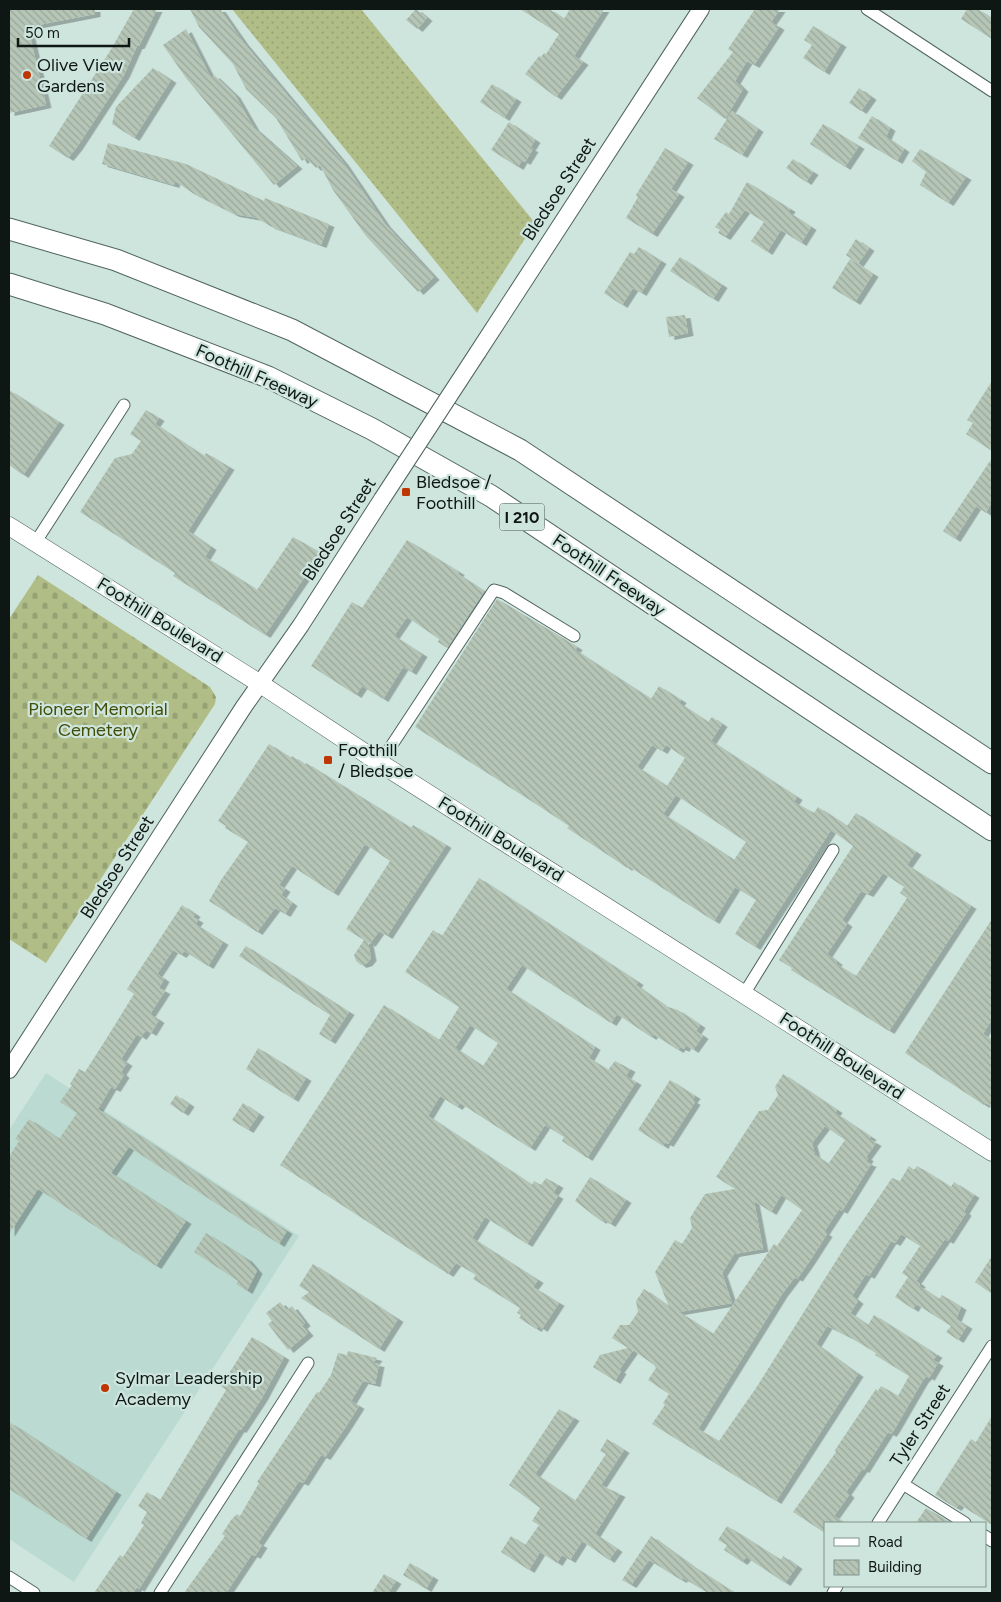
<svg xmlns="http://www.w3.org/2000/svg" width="1001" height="1602" viewBox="0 0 1001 1602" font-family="Figtree,sans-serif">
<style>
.built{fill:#bbdbd2}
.grass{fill:url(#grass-dots)}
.cemetery{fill:url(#cemetery-stones)}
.building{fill:url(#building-back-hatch);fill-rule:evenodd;filter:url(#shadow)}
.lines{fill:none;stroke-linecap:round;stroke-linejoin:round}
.street-casing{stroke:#51655f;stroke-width:13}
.secondary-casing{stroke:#51655f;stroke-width:18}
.primary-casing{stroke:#51655f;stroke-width:19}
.highway-casing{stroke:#51655f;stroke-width:23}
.street{stroke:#fff;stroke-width:11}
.secondary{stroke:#fff;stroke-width:16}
.primary{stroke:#fff;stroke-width:18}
.highway{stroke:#fff;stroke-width:21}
.secondary-bridge-casing{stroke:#51655f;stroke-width:18;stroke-linecap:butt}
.secondary-bridge{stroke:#fff;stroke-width:16}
.poi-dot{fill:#be3603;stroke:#cee5de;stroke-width:2}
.labels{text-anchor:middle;stroke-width:4.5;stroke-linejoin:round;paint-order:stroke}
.shield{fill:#cee5de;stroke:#485551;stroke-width:1}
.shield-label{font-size:16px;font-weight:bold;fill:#0f1715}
.poi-label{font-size:18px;fill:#0f1715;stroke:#cee5de;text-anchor:start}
.street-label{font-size:18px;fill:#0f1715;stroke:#cee5de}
.park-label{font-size:18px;fill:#414d05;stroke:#cee5de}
</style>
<defs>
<pattern id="grass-dots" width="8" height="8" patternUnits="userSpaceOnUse" patternTransform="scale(1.25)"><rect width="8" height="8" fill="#b0bd87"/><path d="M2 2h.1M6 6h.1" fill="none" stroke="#96a274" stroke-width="1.8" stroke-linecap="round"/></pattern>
<pattern id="cemetery-stones" width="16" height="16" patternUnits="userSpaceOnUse" patternTransform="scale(1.25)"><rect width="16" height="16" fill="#b0bd87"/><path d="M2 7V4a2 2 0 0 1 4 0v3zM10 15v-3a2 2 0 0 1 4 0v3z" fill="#96a274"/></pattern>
<pattern id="building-back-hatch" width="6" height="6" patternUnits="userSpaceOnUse" patternTransform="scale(1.25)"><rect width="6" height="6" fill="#b5c5b6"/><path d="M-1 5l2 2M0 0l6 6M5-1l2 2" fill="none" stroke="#9aa89c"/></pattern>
<filter id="shadow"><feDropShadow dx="5.5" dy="3" stdDeviation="0" flood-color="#0004"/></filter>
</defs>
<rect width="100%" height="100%" fill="#cee5de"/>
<path class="built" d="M46,1073L299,1236L74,1582L9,1539V1130Z"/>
<path class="grass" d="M232,9H361L535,223L477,313Z"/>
<path class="cemetery" d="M38,575L210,687L216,697L215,704L46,963L9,939V619Z"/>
<path class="building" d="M9,9H95V14L28,27L46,105L9,113Z
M134,9H157L139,46H137L124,75L77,147L68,158L49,146L110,51Z
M190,9H220L243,42L343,162L385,224L434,277L418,292L366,236L333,190L320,165L316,168L306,158L302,161L276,118L246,89L233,64L199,27Z
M416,9L427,18L417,29L406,20Z
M520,9H549L564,19L570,9H604L574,56L583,62L556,97L525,74L539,56L541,57L544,53L546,54L559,34Z
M755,9H780L771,22L779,27L754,65L747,61L735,81L743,89L725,119L697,98L733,52L728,49Z
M967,9H977L992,18V39L961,19Z
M813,26L841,44L824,72L803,58L812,45L804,40Z
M186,29L211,78L214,75L235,95L254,128L297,166L274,185L186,78L163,45Z
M153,68L171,80L134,138L112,124L116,107Z
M492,84L516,99L504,118L480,102Z
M859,88L871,97L861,111L849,103Z
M732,111L758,129L742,155L714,139Z
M872,116L890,128L886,137L904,149L897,161L858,138Z
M509,122L535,140L530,148L533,149L525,162L522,160L518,167L491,150Z
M823,124L859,146L845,167L810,144Z
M108,143L186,164L264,201L265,198L329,224L321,245L270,226L257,218L234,214L194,194L175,181L174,185L102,164Z
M665,148L688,162L671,189L679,194L652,234L626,218L638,197L636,195Z
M920,149L966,177L948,203L920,185L926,172L912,161Z
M793,159L813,172L806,182L786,168Z
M747,182L790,209L788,212L811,227L801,243L781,230L767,252L751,241L764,222L745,210L725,237L718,233L720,230L715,227L726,212L729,214Z
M856,239L869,248L858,264L846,255Z
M639,247L661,261L641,293L633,288L622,305L604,293L630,252L634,254Z
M680,257L722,285L713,299L670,271Z
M850,259L873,274L855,302L832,288Z
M685,315L688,333L669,337L666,317Z
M992,381V451L966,434L973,423L967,420Z
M9,390L59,422L23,475L9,465Z
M146,410L159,418L155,424L204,456L206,453L229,467L188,531L211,547L205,557L257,590L293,537L321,553L265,635L173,576L175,573L80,512L115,458L132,454L141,441L130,434Z
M992,458V501L986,513L976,506L955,539L943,531Z
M407,540L459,572L458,574L484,591L447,648L438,642L439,639L407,617L394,636L422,654L411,672L403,667L383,699L362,686L356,695L311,666L352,602L362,608Z
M497,599L564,639L577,647L575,650L651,699L659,686L681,700L679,703L708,722L712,717L722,724L711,741L797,797L794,802L814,813L818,807L847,826L856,813L916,852L907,865L971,906L889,1031L791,970L792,968L779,960L853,846L831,830L755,947L735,934L756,900L735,887L714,921L628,866L627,868L617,861L567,828L569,826L539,806L415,727ZM652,745L662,751L666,745L685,758L667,786L637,767ZM676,795L746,842L734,860L663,814ZM883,873L904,887L900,893L907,898L856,976L836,964L837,962L827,954L847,924L842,920L861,891L868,894Z
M269,744L291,758L292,756L305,765L306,763L411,828L413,825L446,845L387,936L379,931L370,944L368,942L371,958L367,963L361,965L356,961L354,955L364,940L346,929L390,861L365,844L333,893L292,866L279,885L285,889L281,895L292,903L285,914L275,908L257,932L209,901L221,880L248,842L225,828L226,826L218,821Z
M479,878L638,982L636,985L665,1006L678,1010L700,1025L696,1031L703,1036L693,1050L686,1045L684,1049L680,1047L678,1050L653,1034L651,1037L617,1014L611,1023L522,965L506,989L595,1047L589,1058L608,1070L615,1061L630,1069L626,1076L636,1082L587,1158L562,1141L564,1137L545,1125L530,1148L460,1103L457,1107L440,1096L428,1116L532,1185L534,1181L541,1185L546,1178L558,1185L553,1193L558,1196L527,1244L485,1217L472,1238L538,1280L533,1287L559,1303L542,1329L538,1326L536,1329L519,1318L521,1315L517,1313L520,1308L473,1279L476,1275L456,1263L448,1274L280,1165L384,1005L439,1040L459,1007L405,972L433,930L442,936ZM470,1025L498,1043L483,1066L455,1048Z
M182,905L195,914L193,917L198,920L195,924L223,942L208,966L184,951L181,955L173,950L157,974L164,979L159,988L165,991L150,1014L159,1020L151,1033L146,1030L141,1037L137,1034L121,1059L127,1063L121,1072L124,1075L115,1089L111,1087L98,1109L287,1231L279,1244L129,1147L111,1173L186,1221L156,1266L38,1189L9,1234V1157L19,1141L15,1139L29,1119L59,1139L77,1113L60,1102L72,1085L70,1084L79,1069L85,1072L103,1044L134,994L127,989Z
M992,919V1019L983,1034L992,1040V1107L986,1103L984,1105L905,1053Z
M246,946L349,1012L330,1041L319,1034L330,1015L239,956Z
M258,1048L306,1078L293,1099L246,1069Z
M783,1074L837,1110L835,1113L871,1137L869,1139L876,1143L866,1157L868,1158L866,1162L871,1164L842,1211L839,1209L824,1232L827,1234L809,1262L797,1279L795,1277L782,1294L698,1429L719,1441L756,1388L846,1245L892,1178L900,1181L909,1166L914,1170L917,1166L951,1187L954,1182L974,1195L964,1211L966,1213L948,1241L945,1239L916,1281L920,1284L919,1286L939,1299L942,1295L961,1307L956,1319L967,1326L958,1340L946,1332L951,1326L916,1304L913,1309L895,1297L908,1277L902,1273L920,1246L901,1234L895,1243L891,1241L869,1276L866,1274L852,1296L858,1301L850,1313L868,1325L874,1315L937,1355L933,1360L938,1363L929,1378L927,1376L923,1380L894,1430L891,1434L888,1432L864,1470L862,1469L846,1492L849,1495L834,1516L845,1523H825V1533L793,1512L836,1452L835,1450L876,1389L878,1391L881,1386L898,1396L909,1376L875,1355L876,1353L853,1339L827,1326L816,1344L858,1374L776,1501L652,1424L665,1405L663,1403L669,1394L648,1380L656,1368L654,1365L633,1350L619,1370L621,1371L615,1381L593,1367L600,1355L628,1348L612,1338L620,1325H629L638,1312L636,1301L644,1289L669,1307L655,1272L675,1240L682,1244L692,1228L690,1218L705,1194L735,1189L716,1177L759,1111L768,1110L778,1095L775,1087ZM825,1126L845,1140L828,1164L815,1155L812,1143ZM781,1195L802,1210L777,1246L774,1244L713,1334L679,1312L732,1303L722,1273L734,1254L763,1249L754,1201L771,1212Z
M670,1080L695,1096L692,1100L695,1102L668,1144L665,1142L663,1146L638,1130Z
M176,1095L189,1104L183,1113L170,1104Z
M243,1103L259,1114L248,1130L232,1120Z
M590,1177L626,1200L610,1224L602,1219L601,1221L575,1201Z
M206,1233L247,1259L257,1271L247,1291L236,1284L238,1281L194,1252Z
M992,1256V1294L975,1282Z
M313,1264L398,1319L379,1349L301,1298L309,1292L299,1286Z
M280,1302L287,1310L292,1306L305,1323L302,1326L308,1333L288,1350L268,1324L272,1321L266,1313Z
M252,1337L284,1357L262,1398L241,1430L239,1429L139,1589L137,1587L133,1593H94L120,1555L123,1557L144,1525L141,1523L147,1512L138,1506L147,1492L160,1500L226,1390L221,1386Z
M348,1351L377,1358L373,1363L379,1364L375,1384L363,1381L351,1401L359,1406L345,1428L325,1457L321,1455L303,1483L299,1481L258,1543L262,1545L255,1556L252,1554L226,1593H184L225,1536L222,1534L231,1520L237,1514L240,1516L259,1483L257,1482L317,1392L319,1393L331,1375L338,1353L347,1355Z
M559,1409L574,1418L535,1474L575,1501L606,1454L600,1451L607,1439L624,1450L601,1485L620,1494L595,1534L617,1549L609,1560L582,1541L570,1560L562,1555L557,1563L540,1552L529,1570L501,1552L511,1536L525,1545L539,1525L532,1521L540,1508L509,1485Z
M992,1416V1525L959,1504L956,1508L935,1495L971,1439L976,1442Z
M9,1422L116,1492L86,1539L9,1489Z
M926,1508L948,1521L947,1523H916Z
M727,1526L781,1560L783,1556L797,1566L785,1583L746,1557L742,1562L724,1550L727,1545L718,1540Z
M651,1536L691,1565L735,1593H708L683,1578L681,1580L649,1560L631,1585L622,1580Z
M410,1563L433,1577L426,1589L403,1575Z
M384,1574L396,1581L388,1593H372Z"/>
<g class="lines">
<g class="street-casing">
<path id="street" d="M867,9L992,91
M35,543L124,405
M380,763L494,590L504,593L574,636
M744,994L833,850
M903,1484L965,1523
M878,1523L992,1346
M985,1536L992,1541
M9,1577L34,1593
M160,1593L308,1363
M833,1593L837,1586"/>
</g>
<g class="secondary-casing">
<path id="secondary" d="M478,352L701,9
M9,1070L243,708L301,625L382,499"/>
</g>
<g class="primary-casing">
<path id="primary" d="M9,526L259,683L380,763L992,1152"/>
</g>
<g class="highway-casing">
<path id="highway" d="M9,229L116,260L292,330L520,450L992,763
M9,284L105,314L268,377L372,429L491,496L992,830"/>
</g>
<use href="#street" class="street"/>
<use href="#secondary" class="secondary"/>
<use href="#primary" class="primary"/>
<use href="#highway" class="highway"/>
<g class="secondary-bridge-casing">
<path id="secondary-bridge" d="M382,499L478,352"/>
</g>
<use href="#secondary-bridge" class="secondary-bridge"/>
</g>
<g class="poi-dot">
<circle cx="27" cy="75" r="5"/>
<rect x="401" y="487" width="10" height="10" rx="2.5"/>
<rect x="323" y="755" width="10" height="10" rx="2.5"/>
<circle cx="105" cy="1388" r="5"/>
</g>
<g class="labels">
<rect class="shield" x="499.5" y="503.5" width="45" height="27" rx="4"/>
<g class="shield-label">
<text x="522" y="523">I 210</text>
</g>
<g class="poi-label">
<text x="37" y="71">Olive View<tspan x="37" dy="21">Gardens</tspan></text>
<text x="416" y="488">Bledsoe /<tspan x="416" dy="21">Foothill</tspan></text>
<text x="338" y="756">Foothill<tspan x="338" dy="21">/ Bledsoe</tspan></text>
<text x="115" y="1384">Sylmar Leadership<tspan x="115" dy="21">Academy</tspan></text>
</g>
<g class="street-label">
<text transform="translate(559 189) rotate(-57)" y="6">Bledsoe Street</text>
<text transform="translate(257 376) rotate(24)" y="6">Foothill Freeway</text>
<text transform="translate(339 529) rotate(-57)" y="6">Bledsoe Street</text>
<text transform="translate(609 575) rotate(34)" y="6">Foothill Freeway</text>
<text transform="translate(160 620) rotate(32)" y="6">Foothill Boulevard</text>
<text transform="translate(501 839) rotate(32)" y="6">Foothill Boulevard</text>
<text transform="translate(117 867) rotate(-57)" y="6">Bledsoe Street</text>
<text transform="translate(842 1056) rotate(33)" y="6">Foothill Boulevard</text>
<text transform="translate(920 1425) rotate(-57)" y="6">Tyler Street</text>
</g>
<g class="park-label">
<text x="98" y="715">Pioneer Memorial<tspan x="98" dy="21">Cemetery</tspan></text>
</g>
</g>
<rect width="1001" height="1602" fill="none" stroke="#0f1715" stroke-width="20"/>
<rect x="824" y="1522" width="162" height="65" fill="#cee5de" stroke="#82938e"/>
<rect x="834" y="1538" width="25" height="8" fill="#ffffff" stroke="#82938e"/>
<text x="868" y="1547" font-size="15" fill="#0f1715">Road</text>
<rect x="834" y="1560" width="25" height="15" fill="url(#building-back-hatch)" stroke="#82938e"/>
<text x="868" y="1572" font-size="15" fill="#0f1715">Building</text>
<path d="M18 38v8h111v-8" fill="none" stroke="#0f1715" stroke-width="2.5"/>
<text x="25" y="38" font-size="15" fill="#0f1715" stroke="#cee5de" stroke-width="4" paint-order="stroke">50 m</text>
</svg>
